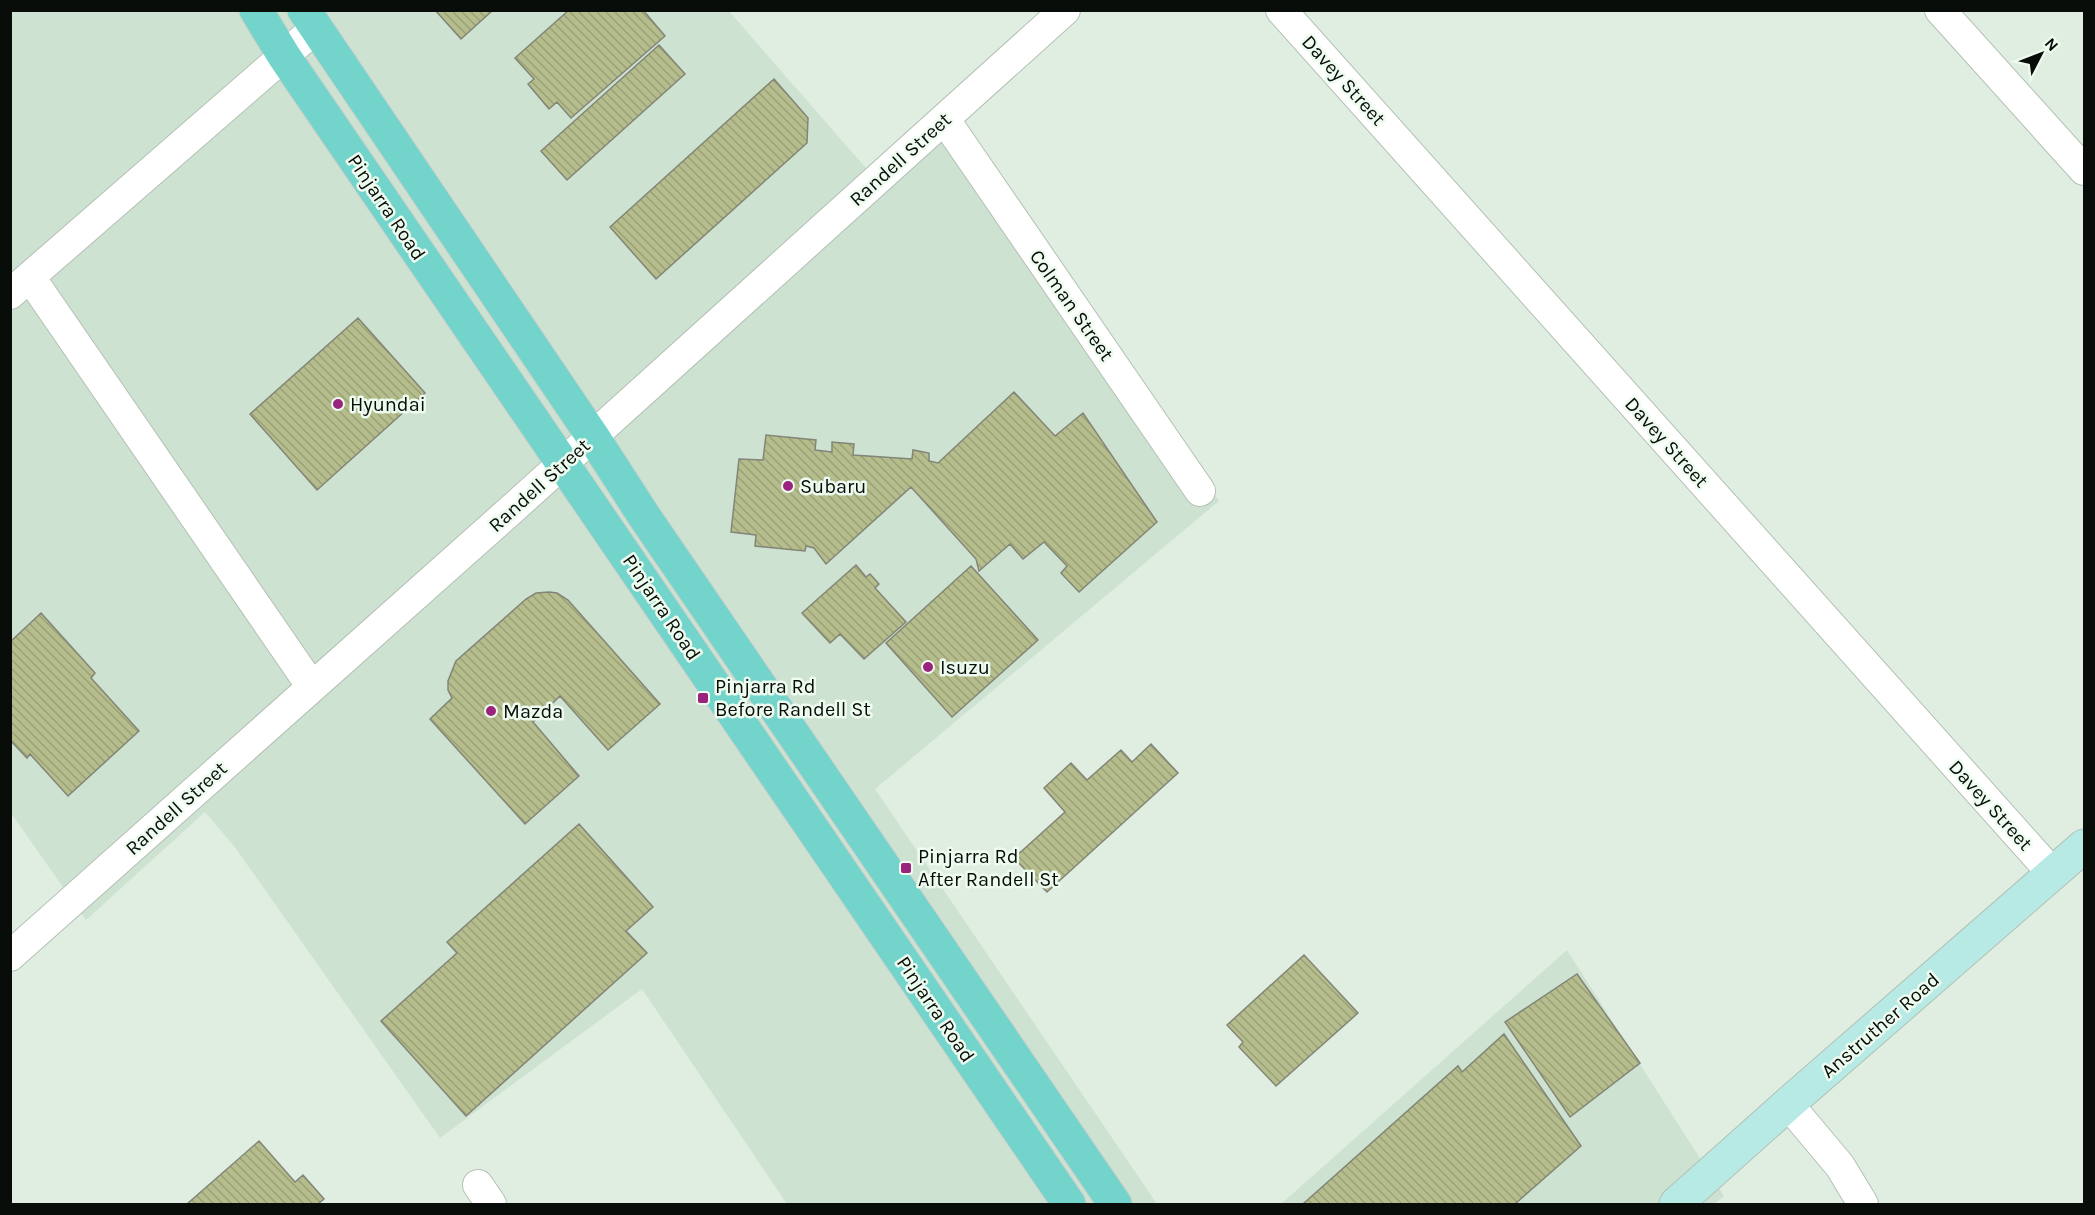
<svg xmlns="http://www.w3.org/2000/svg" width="2095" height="1215" viewBox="0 0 2095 1215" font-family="Karla,sans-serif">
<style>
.built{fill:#cee2d1}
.building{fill:url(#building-back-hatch);stroke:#828577;stroke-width:1.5}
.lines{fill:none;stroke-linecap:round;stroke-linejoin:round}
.street-casing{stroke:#b3c0b5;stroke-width:32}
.secondary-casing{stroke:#b3c0b5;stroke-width:35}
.primary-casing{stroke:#cecfce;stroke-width:35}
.street{stroke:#fff;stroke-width:30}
.secondary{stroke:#b8eae5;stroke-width:33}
.primary{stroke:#72d4ca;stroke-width:33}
.poi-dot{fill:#9a237e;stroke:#eefbef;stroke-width:2}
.labels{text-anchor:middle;stroke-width:5;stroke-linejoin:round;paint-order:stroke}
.street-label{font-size:20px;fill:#080d09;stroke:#eefbef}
.poi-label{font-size:20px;fill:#080d09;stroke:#eefbef;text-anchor:start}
</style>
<defs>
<pattern id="building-back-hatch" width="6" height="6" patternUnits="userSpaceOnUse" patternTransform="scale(1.5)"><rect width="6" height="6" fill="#b5bd8c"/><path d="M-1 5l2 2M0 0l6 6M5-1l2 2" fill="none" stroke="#9aa177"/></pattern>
</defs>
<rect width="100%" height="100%" fill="#e0eee2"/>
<path class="built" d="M10,11H729L871,174L947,104L1219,501L875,789L1157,1204H787L642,989L440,1138L234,846L205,812L86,920L11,813Z
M1567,950L1724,1196L1714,1204H1281Z"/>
<path class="building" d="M435,10H493L461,39Z
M569,10H643L665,36L571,118L557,102L549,109L528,84L534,79L515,58Z
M659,45L685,74L567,180L541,151Z
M774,79L808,118L807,143L656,279L610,227Z
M358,318L425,393L317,490L250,414Z
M1014,392L1055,436L1083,413L1157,522L1079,592L1061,573L1067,566L1044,542L1023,559L1010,544L979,571L976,559L911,487L826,564L814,548L806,546L805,551L755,546L756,535L731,532L739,459L763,460L766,435L816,440L815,450L832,452V442L854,444L853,455L912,459L913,450L929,453V461L938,463Z
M856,565L866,577L870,574L879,584L875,588L906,622L864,659L840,634L830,643L802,613Z
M971,566L1038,640L952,717L886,643Z
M549,592L557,593L568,600L660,704L608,750L560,696L533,722L579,776L525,824L430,719L452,698L448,690V681L456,661L526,599L536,593Z
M41,613L95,673L91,678L139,731L68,796L30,754L27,758L10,740V642Z
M1151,744L1178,773L1047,892L1014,858L1065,812L1044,788L1071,763L1087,780L1121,750L1132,762Z
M579,824L653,907L626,931L647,953L466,1116L381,1021L457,953L447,942Z
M1304,955L1358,1013L1276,1086L1239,1047L1243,1042L1227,1025Z
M1577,974L1640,1063L1570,1117L1505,1022Z
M1504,1034L1581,1146L1515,1204H1303L1458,1066L1462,1072Z
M259,1141L295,1182L303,1175L324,1199L318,1204H187Z"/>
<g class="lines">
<g class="street-casing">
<path id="street" d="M1281,10L2053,874
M1940,10L2084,170
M945,120L1200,491
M30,277L312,687
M10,294L316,28
M10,956L511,510L1065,10
M1788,1104L1840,1166L1863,1204
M478,1185L491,1204"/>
</g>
<g class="secondary-casing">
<path id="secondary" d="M1676,1204L1788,1104L2084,846"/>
</g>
<g class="primary-casing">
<path id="primary" d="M256,10L284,56L1069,1204
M304,10L593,437L644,516L1115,1204"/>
</g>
<use href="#street" class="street"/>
<use href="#secondary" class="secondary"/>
<use href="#primary" class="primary"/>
</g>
<g class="poi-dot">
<circle cx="338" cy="404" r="6"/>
<circle cx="788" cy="486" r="6"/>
<circle cx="928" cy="667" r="6"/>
<rect x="697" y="692" width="12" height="12" rx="3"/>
<circle cx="491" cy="711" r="6"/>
<rect x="900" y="862" width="12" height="12" rx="3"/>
</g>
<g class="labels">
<g class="street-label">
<text transform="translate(1344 80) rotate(48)" y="7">Davey Street</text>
<text transform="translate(900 159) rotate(-42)" y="7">Randell Street</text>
<text transform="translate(387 207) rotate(56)" y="7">Pinjarra Road</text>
<text transform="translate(1072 305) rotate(55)" y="7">Colman Street</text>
<text transform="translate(1667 442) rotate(48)" y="7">Davey Street</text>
<text transform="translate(539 485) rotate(-42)" y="7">Randell Street</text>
<text transform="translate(662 607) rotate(56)" y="7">Pinjarra Road</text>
<text transform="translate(1991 805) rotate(48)" y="7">Davey Street</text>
<text transform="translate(176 808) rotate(-42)" y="7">Randell Street</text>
<text transform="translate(936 1009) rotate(56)" y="7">Pinjarra Road</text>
<text transform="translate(1880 1025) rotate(-41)" y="7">Anstruther Road</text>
</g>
<g class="poi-label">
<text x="350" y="411">Hyundai</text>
<text x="800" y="493">Subaru</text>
<text x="940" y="674">Isuzu</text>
<text x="715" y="693">Pinjarra Rd<tspan x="715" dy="23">Before Randell St</tspan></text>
<text x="503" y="718">Mazda</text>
<text x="918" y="863">Pinjarra Rd<tspan x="918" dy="23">After Randell St</tspan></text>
</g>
</g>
<rect width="2095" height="1215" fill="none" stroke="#080d09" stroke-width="24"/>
<g transform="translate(2041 54) rotate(48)" stroke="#eefbef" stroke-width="4.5" paint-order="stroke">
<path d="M0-4.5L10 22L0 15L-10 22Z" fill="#080d09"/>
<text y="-9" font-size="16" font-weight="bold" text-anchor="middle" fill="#080d09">N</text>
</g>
</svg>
